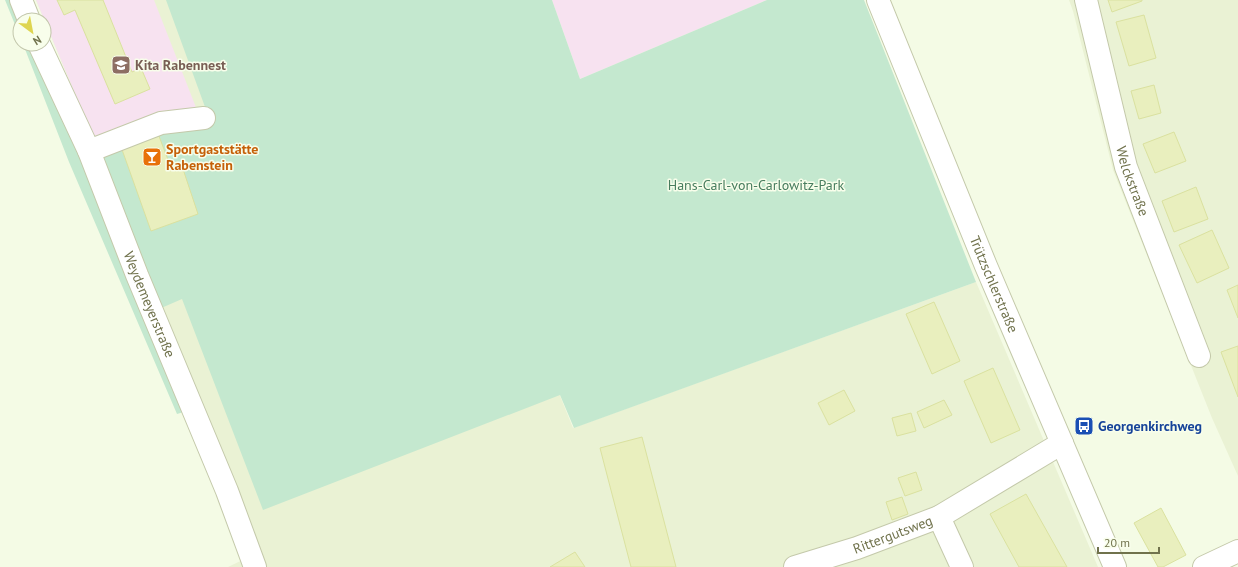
<svg xmlns="http://www.w3.org/2000/svg" width="1238" height="567" viewBox="0 0 1238 567" font-family="'PT Sans',sans-serif">
<style>
.residential{fill:#eaf2d4}
.education{fill:#f7e2f0}
.green{fill:#c4e8cf}
.building{fill:#e9efbe;stroke:#dae19f}
.lines{fill:none;stroke-linecap:round;stroke-linejoin:round}
.minor-casing{stroke:#c4c9aa;stroke-width:24}
.minor{stroke:#fff;stroke-width:22}
.labels{text-anchor:middle;stroke-width:3;stroke-linejoin:round;paint-order:stroke}
.education-label{font-size:14px;font-weight:bold;fill:#785e54;stroke:#f8feeb;text-anchor:start}
.food-label{font-size:14px;font-weight:bold;fill:#c56008;stroke:#f8feeb;text-anchor:start}
.street-label{font-size:14px;fill:#70724c;stroke:#f8feeb}
.park-label{font-size:14px;fill:#477d5e;stroke:#f8feeb}
.transit-label{font-size:14px;font-weight:bold;fill:#164399;stroke:#f8feeb;text-anchor:start}
</style>
<rect width="100%" height="100%" fill="#f4fbe5"/>
<path class="residential" d="M36,0H552L454,133L573,428L976,282L1098,567H228L257,553L96,144Z
M1069,0H1238V476L1212,418L1113,170L1073,11Z"/>
<path class="education" d="M36,0H154L197,110L96,144Z
M552,0H767L580,79Z"/>
<path class="green" d="M5,0H12L20,20V37Z
M166,0H552L580,79L767,0H864L976,282L574,428L560,395L263,510L182,299L159,309L96,144L205,107Z
M23,44H31L82,154L187,411L177,414L69,162Z"/>
<path class="building" d="M57,0H103L132,72L141,68L150,89L115,104L75,10L64,15Z
M1108,0H1142V1L1112,12Z
M1144,15L1156,58L1129,66L1116,22Z
M1154,85L1161,113L1139,119L1131,91Z
M157,131L172,170L182,166L198,214L151,231L120,144Z
M1174,132L1186,161L1155,173L1143,144Z
M1196,187L1208,219L1174,232L1162,201Z
M1212,230L1229,268L1197,283L1179,245Z
M1238,285V318L1227,290Z
M934,302L960,361L932,374L906,314Z
M1238,346V397L1221,352Z
M993,368L1020,430L991,443L964,381Z
M844,390L855,411L829,425L818,403Z
M944,400L952,415L924,428L917,412Z
M911,413L916,431L897,436L892,418Z
M642,437L676,567H631L600,448Z
M916,472L922,490L905,496L898,478Z
M1026,494L1067,567H1019L990,514Z
M902,497L908,514L892,520L886,502Z
M1161,508L1186,555L1163,567H1158L1134,523Z
M575,552L585,567H550Z"/>
<g class="lines">
<g class="minor-casing">
<g id="minor">
<path d="M21,0L29,20"/>
<path id="s1" d="M878,0L986,266L1115,567"/>
<path id="s2" d="M1086,0L1126,167L1199,356"/>
<path id="s3" d="M39,44L89,151L137,275L227,491L255,567"/>
<path d="M89,151L161,123L204,118"/>
<path d="M939,517L962,567"/>
<path id="s4" d="M795,567L857,548L939,517L1062,443"/>
<path d="M1204,567L1238,551"/>
</g>
</g>
<use href="#minor" class="minor"/>
</g>
<defs>
<g id="school-square" transform="scale(1)"><rect x="-9" y="-9" width="18" height="18" rx="4" fill="#8d6e63" stroke="#f8feeb"/><path d="M0-5L7-2L0 1L-7-2ZM-4 1L0 2.5L4 1V4Q0 6-4 4Z" fill="#fff"/></g>
<g id="bar-square" transform="scale(1)"><rect x="-9" y="-9" width="18" height="18" rx="4" fill="#e8710a" stroke="#f8feeb"/><path d="M-6-5H6L.8 .8V4.5H3.5V6h-7V4.5H-.8V.8Z" fill="#fff"/></g>
<g id="bus-square" transform="scale(1)"><rect x="-9" y="-9" width="18" height="18" rx="4" fill="#1a4fb4" stroke="#f8feeb"/><path d="M-5-6H5V4H4V6H2V4H-2V6H-4V4H-5ZM-3.5-4V0h7V-4ZM-3.5 1.2v1.5H-2V1.2ZM2 1.2v1.5H3.5V1.2Z" fill="#fff"/></g>
</defs>
<g fill-rule="evenodd">
<use href="#school-square" x="121" y="65"/>
<use href="#bar-square" x="152" y="157"/>
<use href="#bus-square" x="1084" y="426"/>
</g>
<g class="labels">
<g class="education-label">
<text x="135" y="70">Kita Rabennest</text>
</g>
<g class="food-label">
<text x="166" y="154">Sportgaststätte<tspan x="166" dy="16">Rabenstein</tspan></text>
</g>
<g class="street-label">
<text dy="5" stroke="none"><textPath href="#s2" startOffset="187">Welckstraße</textPath></text>
<text dy="5" stroke="none"><textPath href="#s1" startOffset="307">Trützschlerstraße</textPath></text>
<text dy="5" stroke="none"><textPath href="#s3" startOffset="283">Weydemeyerstraße</textPath></text>
<text dy="5" stroke="none"><textPath href="#s4" startOffset="103">Rittergutsweg</textPath></text>
</g>
<g class="park-label">
<text x="756" y="190">Hans-Carl-von-Carlowitz-Park</text>
</g>
<g class="transit-label">
<text x="1098" y="431">Georgenkirchweg</text>
</g>
</g>
<g transform="translate(32 32) rotate(148)"><circle r="19" fill="#f8feeb" stroke="#c2c6ab"/>
<path d="M0-3L7 15L0 10L-7 15Z" fill="#ded551"/>
<text y="-6" font-size="11" font-weight="bold" text-anchor="middle" fill="#70724c">N</text>
</g>
<path d="M1098 547v6h61v-6" fill="none" stroke="#70724c" stroke-width="2"/>
<text x="1104" y="547" font-size="12" fill="#70724c" stroke="#f8feeb" stroke-width="3" paint-order="stroke">20 m</text>
</svg>
